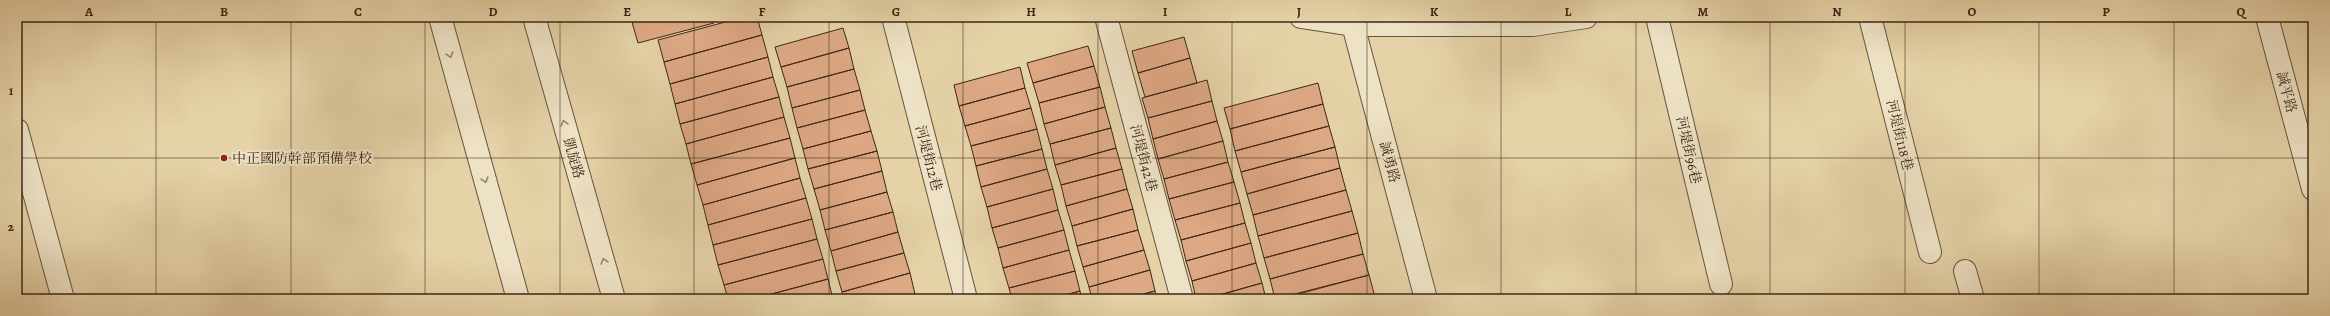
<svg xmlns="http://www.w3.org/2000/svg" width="2330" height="316" viewBox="0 0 2330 316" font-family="Alegreya,'Noto Serif TC',serif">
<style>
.building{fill:#dda884;stroke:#3d2718}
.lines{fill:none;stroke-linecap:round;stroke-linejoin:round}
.minor-casing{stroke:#67523c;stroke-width:24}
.minor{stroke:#eee2c6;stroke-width:22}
.oneway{stroke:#96846f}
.grid{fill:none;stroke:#3d2718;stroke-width:1;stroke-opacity:0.55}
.poi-dot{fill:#8f2418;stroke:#eee2c6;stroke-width:1.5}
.labels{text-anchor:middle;stroke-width:4;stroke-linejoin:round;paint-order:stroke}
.street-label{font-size:14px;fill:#3d2718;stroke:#eee2c6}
.poi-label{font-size:14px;fill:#3d2718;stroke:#eee2c6;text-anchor:start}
.neatline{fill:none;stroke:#3d2718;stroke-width:1.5}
.grid-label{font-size:13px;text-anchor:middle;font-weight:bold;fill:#3d2718}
</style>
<rect width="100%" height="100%" fill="#e5d2a7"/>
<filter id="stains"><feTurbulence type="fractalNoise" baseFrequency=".005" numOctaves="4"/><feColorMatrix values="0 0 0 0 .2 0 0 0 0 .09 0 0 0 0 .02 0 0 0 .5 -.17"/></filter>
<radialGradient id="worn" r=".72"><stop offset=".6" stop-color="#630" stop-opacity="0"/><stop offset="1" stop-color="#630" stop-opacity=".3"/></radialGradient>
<path class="building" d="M631,17H651L632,22Z
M651,17H712L714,23L638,43L632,22Z
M744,17H757L762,35L664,62L658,40Z
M843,28L849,48L781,67L775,47Z
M762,35L768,57L670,84L664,62Z
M1184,37L1190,58L1138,73L1132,51Z
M1088,46L1094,66L1033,83L1027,63Z
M849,48L854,69L787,87L781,67Z
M768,57L773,77L675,104L670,84Z
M1190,58L1197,83L1145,97L1138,73Z
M1094,66L1100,87L1039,103L1033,83Z
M1020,67L1025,88L959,106L954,85Z
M854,69L860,90L792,108L787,87Z
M773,77L779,97L680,124L675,104Z
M1207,80L1212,101L1148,118L1142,98Z
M1318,83L1323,104L1230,129L1224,108Z
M1100,87L1105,107L1044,124L1039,103Z
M1025,88L1031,108L965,126L959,106Z
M860,90L865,110L797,128L792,108Z
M779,97L784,117L686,144L680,124Z
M1212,101L1217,121L1153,139L1148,118Z
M1323,104L1329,126L1235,151L1230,129Z
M1105,107L1111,128L1050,144L1044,124Z
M1031,108L1037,129L971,146L965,126Z
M865,110L871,131L803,149L797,128Z
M784,117L790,138L691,164L686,144Z
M1217,121L1223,141L1158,159L1153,139Z
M1329,126L1335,147L1241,172L1235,151Z
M1111,128L1116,148L1055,165L1050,144Z
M1037,129L1042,149L976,166L971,146Z
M871,131L877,151L808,169L803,149Z
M790,138L795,158L697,185L691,164Z
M1223,141L1228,162L1164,179L1158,159Z
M1335,147L1340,168L1247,194L1241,172Z
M1116,148L1122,169L1061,185L1055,165Z
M1042,149L1047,169L981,187L976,166Z
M877,151L882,171L814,189L808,169Z
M795,158L800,178L703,205L697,185Z
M1228,162L1234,182L1169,199L1164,179Z
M1340,168L1346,190L1253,215L1247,194Z
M1047,169L1053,189L987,207L981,187Z
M1122,169L1127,189L1066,206L1061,185Z
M882,171L887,192L820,210L814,189Z
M800,178L806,198L708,225L703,205Z
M1234,182L1240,203L1175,220L1169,199Z
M1053,189L1058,210L992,228L987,207Z
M1127,189L1133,209L1072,226L1066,206Z
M1346,190L1352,211L1258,236L1253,215Z
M887,192L893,212L825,230L820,210Z
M806,198L812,219L713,245L708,225Z
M1240,203L1245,223L1181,240L1175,220Z
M1133,209L1138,230L1077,246L1072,226Z
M1058,210L1064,230L998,248L992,228Z
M1352,211L1358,233L1264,258L1258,236Z
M893,212L898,232L831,251L825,230Z
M812,219L817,239L718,265L713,245Z
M1245,223L1251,243L1186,261L1181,240Z
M1064,230L1069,250L1003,268L998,248Z
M1138,230L1144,250L1083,267L1077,246Z
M898,232L904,253L836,271L831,251Z
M1358,233L1363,254L1270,279L1264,258Z
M817,239L823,259L724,285L718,265Z
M1251,243L1256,263L1192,281L1186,261Z
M1069,250L1075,271L1009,288L1003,268Z
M1144,250L1150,270L1089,287L1083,267Z
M904,253L910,273L842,292L836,271Z
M1363,254L1369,275L1275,299L1270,279Z
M823,259L828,279L753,299H728L724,285Z
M1256,263L1262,283L1205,299H1196L1192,281Z
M1150,270L1155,291L1125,299H1092L1089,287Z
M1075,271L1080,291L1051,299H1012L1009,288Z
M910,273L915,294L897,299H844L842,292Z
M1369,275L1375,297L1366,299H1280Z
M828,279L833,299H753Z
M1262,283L1266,299H1205Z
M1080,291L1082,299H1051Z
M1155,291L1157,299H1125Z
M915,294L916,299H897Z"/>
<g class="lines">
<g class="minor-casing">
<path id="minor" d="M440,17L518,299
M534,17L614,299
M893,17L966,299
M1106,17L1182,299
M1301,17L1353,25H1533L1586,17
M1657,17L1721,284
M1870,17L1930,252
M2267,17L2313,189
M1353,25L1426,299
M17,130L63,299
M1965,271L1973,299"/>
</g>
<use href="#minor" class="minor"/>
</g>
<defs><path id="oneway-chevron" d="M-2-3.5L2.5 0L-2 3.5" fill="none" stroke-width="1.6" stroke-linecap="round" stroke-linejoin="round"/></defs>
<g class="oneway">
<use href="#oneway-chevron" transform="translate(450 55) rotate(74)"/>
<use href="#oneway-chevron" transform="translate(564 123) rotate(-106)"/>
<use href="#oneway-chevron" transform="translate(485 180) rotate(74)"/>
<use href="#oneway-chevron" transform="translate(604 261) rotate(-106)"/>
</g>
<path class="grid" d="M156,17V299M291,17V299M425,17V299M560,17V299M694,17V299M829,17V299M963,17V299M1098,17V299M1232,17V299M1367,17V299M1501,17V299M1636,17V299M1770,17V299M1905,17V299M2039,17V299M2174,17V299M17,158H2313"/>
<circle class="poi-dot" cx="224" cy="158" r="4"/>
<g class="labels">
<g class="street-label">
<text transform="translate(2287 92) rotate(75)" y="5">誠平路</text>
<text transform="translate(1900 135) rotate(76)" y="5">河堤街118巷</text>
<text transform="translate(1689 150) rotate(77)" y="5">河堤街96巷</text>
<text transform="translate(574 158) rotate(74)" y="5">凱旋路</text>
<text transform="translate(929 158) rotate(75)" y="5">河堤街12巷</text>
<text transform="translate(1144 158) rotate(75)" y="5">河堤街42巷</text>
<text transform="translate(1390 162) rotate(75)" y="5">誠勇路</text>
</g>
<g class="poi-label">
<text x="232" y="163">中正國防幹部預備學校</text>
</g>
</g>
<rect width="2330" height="316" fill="none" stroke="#e5d2a7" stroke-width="44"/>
<rect x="22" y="22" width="2286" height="272" class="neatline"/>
<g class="grid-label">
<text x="89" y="16">A</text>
<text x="224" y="16">B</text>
<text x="358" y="16">C</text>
<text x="493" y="16">D</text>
<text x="627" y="16">E</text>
<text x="762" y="16">F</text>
<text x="896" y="16">G</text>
<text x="1031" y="16">H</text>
<text x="1165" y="16">I</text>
<text x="1299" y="16">J</text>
<text x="1434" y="16">K</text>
<text x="1568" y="16">L</text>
<text x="1703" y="16">M</text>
<text x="1837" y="16">N</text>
<text x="1972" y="16">O</text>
<text x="2106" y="16">P</text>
<text x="2241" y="16">Q</text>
<text x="11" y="95">1</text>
<text x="11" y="231">2</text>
</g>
<rect width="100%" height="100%" filter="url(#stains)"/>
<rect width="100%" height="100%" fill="url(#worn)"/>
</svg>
